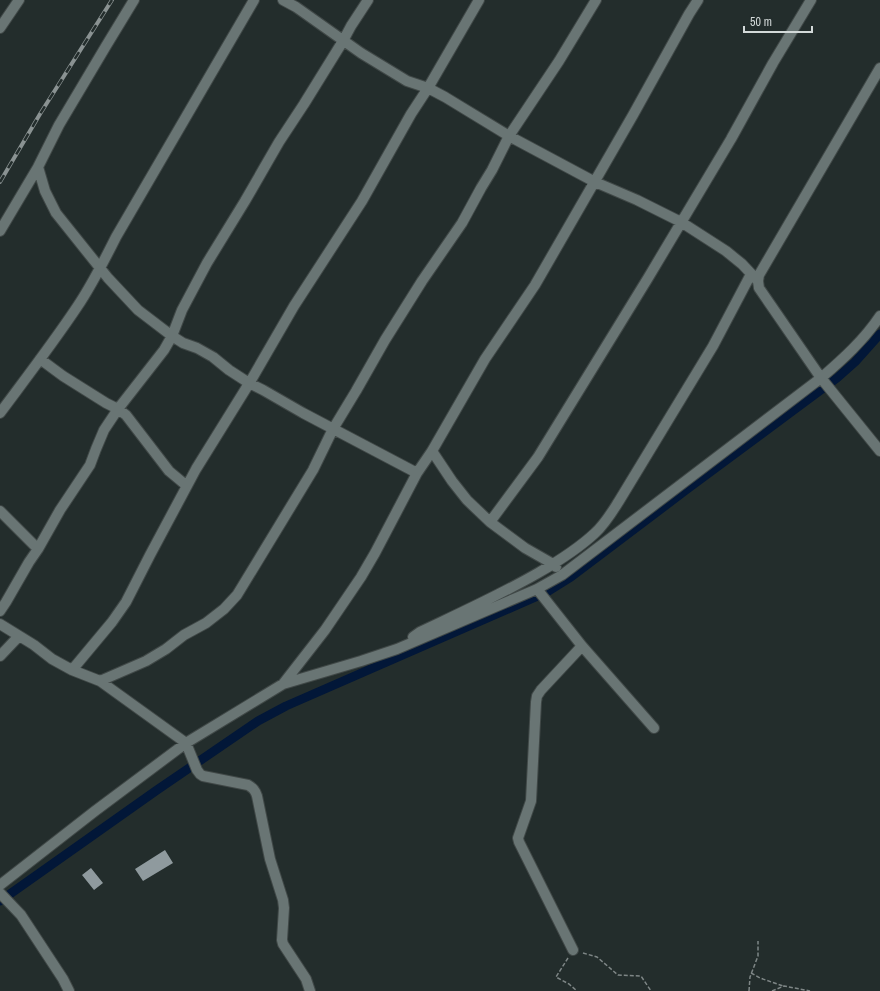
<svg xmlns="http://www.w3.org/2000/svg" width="880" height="991" viewBox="0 0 880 991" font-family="'Archivo Narrow',sans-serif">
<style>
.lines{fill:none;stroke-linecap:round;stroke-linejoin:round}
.canal{stroke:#021738;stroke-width:9}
.building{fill:#8f9a9e}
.minor-casing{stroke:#404847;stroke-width:12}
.path{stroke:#7e8686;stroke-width:1.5;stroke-dasharray:4 2;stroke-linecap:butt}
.minor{stroke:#697574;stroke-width:10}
.rail-casing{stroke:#8a9292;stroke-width:4}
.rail{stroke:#232d2c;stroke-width:2.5;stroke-dasharray:8;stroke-linecap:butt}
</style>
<rect width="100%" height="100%" fill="#232d2c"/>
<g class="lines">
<path class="canal" d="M0,901L157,790L258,721L286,706L547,592L571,577L686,490L837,378L855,362L880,334"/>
</g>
<path class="building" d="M165,850L173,863L143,881L135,869Z
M91,868L103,883L94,890L82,875Z"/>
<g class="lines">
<g class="minor-casing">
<path id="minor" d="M283,0L296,7L361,53L407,81L428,88L445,97L509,136L595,182L637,200L681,222L726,251L742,264L758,281
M0,28L19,0
M880,68L759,275L758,281L759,288L821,378L880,451
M38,167L45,191L56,213L108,278L138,310L172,336L183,343L197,348L213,357L229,370L249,383L263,390L303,413L417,473
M0,231L38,167L59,125L106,46L134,0
M40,359L63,376L106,403L118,409L126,415L169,471L187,486
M0,413C26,378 53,343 77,307C92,285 104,261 116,237L254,0
M432,451L452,481L467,500L490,522L525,548L553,564L556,567
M0,511L38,549
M490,522L538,457L648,278L731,139L773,63L811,0
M537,589L582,646L654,728
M0,611L6,602L29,562L38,549L60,510L90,465L96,449L104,430L118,409L164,350L172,336L182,310L207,263L245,201L279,142L304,104L343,41L351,26L368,0
M0,624L34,645L52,659L72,670L100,681L186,743L197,770L200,774L203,776L248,785C253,788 255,790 257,796L270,859L283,900L284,908L282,940L283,944L306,979L310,991
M413,637L420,632C460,613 500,595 538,573C557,562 578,549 595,533C605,524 612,512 619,501L713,346L751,274
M0,656L19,636
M72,670L112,622L126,602L150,555L196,469L250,382L294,306L362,201L411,114L428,88L479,0
M100,681L146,661L166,649L184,635L206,623L224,609L237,595L313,470L333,429L356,391L385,340L422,281L462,223L481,188L492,170L509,136L559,61L596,0
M283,684L325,630L361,577L375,553L417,473L432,451L485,359L535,285L633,115L689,14L698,0
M0,885L95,811L186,743L283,684L361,661L397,649L537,589L562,575L821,378C843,359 864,340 880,316
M0,893L21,915L63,979L69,991
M573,950L519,842L518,838L531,801L536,702L537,696L541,690L582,646"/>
</g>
<path class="path" d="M583,953L597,957L618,975L641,976L651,991
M568,958L556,977L569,984L577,991
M751,973L760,978L783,986
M749,991L750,977L758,956V941
M772,991L784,986L810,991"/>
<use href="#minor" class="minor"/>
<g class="rail-casing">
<path id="rail" d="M0,182L40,114L112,0"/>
</g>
<use href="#rail" class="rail"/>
</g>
<path d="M744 26v6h68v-6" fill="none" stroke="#d3d9d9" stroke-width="2"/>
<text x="750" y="26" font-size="12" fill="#d3d9d9" stroke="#232d2c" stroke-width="3" paint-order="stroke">50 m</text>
</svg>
